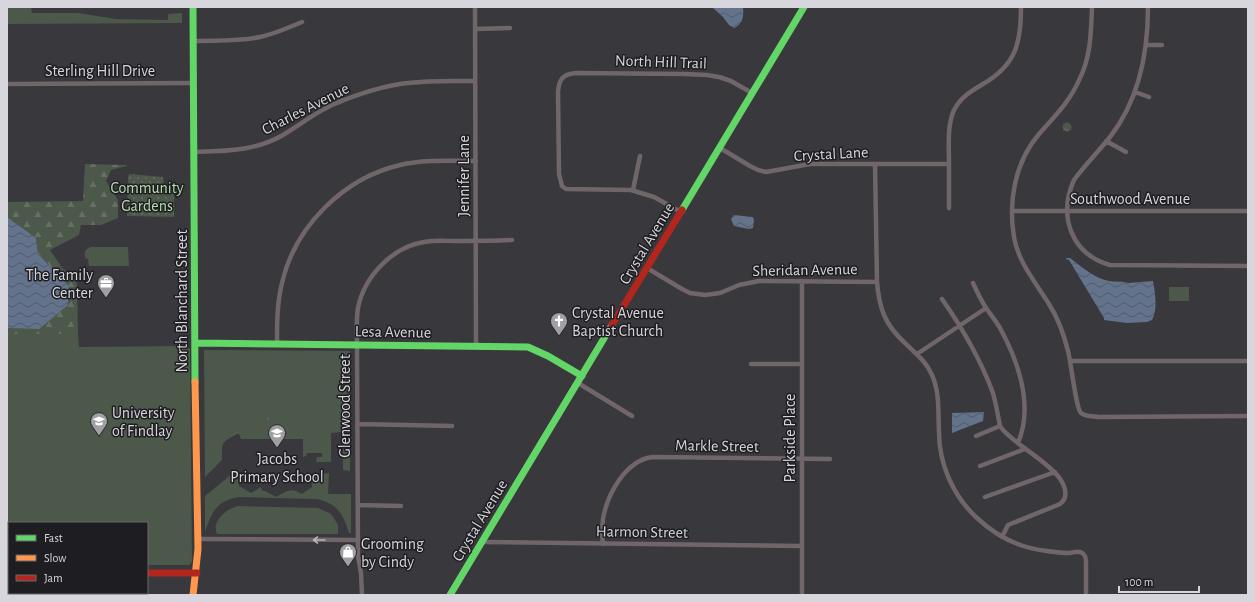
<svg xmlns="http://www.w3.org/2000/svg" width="1255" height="602" viewBox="0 0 1255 602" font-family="'Alegreya Sans',sans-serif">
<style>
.grass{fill:#4c584a}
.forest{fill:url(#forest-firs)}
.park{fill:url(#park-crowns)}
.garden{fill:url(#garden-dots)}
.water{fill:url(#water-waves)}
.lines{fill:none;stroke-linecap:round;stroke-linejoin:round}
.street{stroke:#706669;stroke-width:4.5}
.fast{stroke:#63d668;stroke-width:7}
.slow{stroke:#ff974d;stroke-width:7}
.jam{stroke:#b3261e;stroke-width:7}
.oneway{stroke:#b7b4ba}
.labels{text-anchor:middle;stroke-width:3;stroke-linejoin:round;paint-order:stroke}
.street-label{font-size:16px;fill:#d6d6dc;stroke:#1e1e22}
.park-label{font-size:16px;fill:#b6ddad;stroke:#1e1e22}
.poi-label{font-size:16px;fill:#d6d6dc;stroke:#1e1e22;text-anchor:start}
</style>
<defs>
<pattern id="forest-firs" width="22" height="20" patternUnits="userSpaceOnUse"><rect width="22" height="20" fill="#4c584a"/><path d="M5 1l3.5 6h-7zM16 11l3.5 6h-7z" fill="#656f64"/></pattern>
<pattern id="park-crowns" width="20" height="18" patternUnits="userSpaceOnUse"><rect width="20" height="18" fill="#4c584a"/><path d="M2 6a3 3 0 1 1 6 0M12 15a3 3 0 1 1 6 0" fill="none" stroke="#656f64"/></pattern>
<pattern id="garden-dots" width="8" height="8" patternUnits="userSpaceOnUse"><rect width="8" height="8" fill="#4c584a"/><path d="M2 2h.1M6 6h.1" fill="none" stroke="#656f64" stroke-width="1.8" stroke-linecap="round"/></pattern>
<pattern id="water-waves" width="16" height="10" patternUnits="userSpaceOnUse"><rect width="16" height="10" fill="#63738c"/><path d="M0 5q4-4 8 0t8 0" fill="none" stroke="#535c6b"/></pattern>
</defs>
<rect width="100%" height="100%" fill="#38383d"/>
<path class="grass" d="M7,7H31L32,13H78L116,19L168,20V14L182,13V23L7,24Z
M91,247H128L129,266H89L88,259L85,258C84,252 85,249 91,247Z
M1169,287H1189V301H1169Z
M7,334H78L79,347L184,346L190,349L192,562L189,565H147V523H9V563H7Z
M204,350L350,351V471L343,470V432L331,433V462H316L317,457H322V453H307L306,456L303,457V439H241L239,434H237C221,443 222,441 222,460L205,477Z
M233,473L238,477L239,486L251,493L261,487L262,491H265L276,497C287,491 290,487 302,494L312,487V475L329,473L328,494H351V533H349C343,514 337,503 316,499L239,497C216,501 212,512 205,532V496Z
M238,506L318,508L331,514L335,520L338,525V534H217C211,521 226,509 238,506Z"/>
<path class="forest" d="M85,164L127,165V166L111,170L106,181L118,200V218L101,225H81L79,235L50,250L63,269L70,272L77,283L78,334H7V328H39L68,305L69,286L38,254L36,238L7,217V202L83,201Z"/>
<path class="park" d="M1062.5 127a4.5 4.5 0 1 1 9 0a4.5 4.5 0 1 1-9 0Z
M267,413H281V434H272V421H267Z"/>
<path class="garden" d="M129,174L163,177L164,187H174V217L127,216L128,178Z"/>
<path class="water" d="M712,7H743C744,17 743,23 734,28L729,25L723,17Z
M734,215L753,217L754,221L753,228L749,229L734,226L731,219Z
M7,217L36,238L38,254L69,286L68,305L39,329L7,328Z
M1066,258H1070C1082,267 1094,278 1109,281C1115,282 1123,281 1128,283L1153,281C1155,292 1158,309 1152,320L1147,322L1127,323L1104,320V318L1069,260L1066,259Z
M984,412L983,421L952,433V413Z"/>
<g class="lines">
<path class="street" d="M475,7L476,345
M1092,7C1091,31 1091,56 1080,78C1071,100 1055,116 1039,134C1015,162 1008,201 1014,237C1018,262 1036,283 1049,304C1058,318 1064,335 1068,351C1071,362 1076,409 1081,413C1086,417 1093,416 1099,417L1248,416
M1148,7C1148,54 1139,100 1110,137C1098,152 1085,165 1074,180C1058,216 1071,254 1110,265L1248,266
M475,29L510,28
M194,41C216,40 238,42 260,37C274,34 288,28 302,22
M1146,45H1162
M7,84L194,83
M1135,92L1149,97
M1106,141L1126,152
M720,148L750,166L758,170L766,172L810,164H949
M194,152C225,151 256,151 283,135C303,123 321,108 344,100C365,92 386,85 408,83C431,80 453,81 475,81
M875,164L877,282C879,308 885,325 905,343C915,353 926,361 932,375C940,393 938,413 939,432C939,464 953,496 977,518C996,536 1020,548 1047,551C1054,552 1061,553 1068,553C1071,553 1076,551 1080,552C1084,553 1086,557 1086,561V595
M633,190L640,156
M949,208C949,192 949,177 949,162C949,145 947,126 954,110C961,97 971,91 983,84C1016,65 1021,43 1021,7
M1012,211H1248
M681,212L654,197L631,190L566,189L562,186L559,174L558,92C559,79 563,74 576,73L684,74L707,75L719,77L731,81L752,93
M647,268L682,289L690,293L705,295L720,293L739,285L759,281L877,282
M973,283C977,292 981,300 986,308C991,315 996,321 1000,328C1019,363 1034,405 1018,443
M942,299C963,329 980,358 993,393C996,404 998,415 1000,426L1003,430C1018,446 1040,457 1054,472C1063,480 1071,496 1060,504L1008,525L1002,537
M277,343C277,323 277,303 282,283C295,226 344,178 400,165C425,159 451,161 476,161
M917,354L986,308
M1071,361H1248
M751,364H802
M578,383L632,416
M358,424L452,426
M976,436L1000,426
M980,466L1025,449
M985,497L1055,472
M358,505L401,506
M198,539L358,540
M482,542L801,546
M603,544C602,536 602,527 603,519C607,495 625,461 652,457L830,459
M362,595L361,573L358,556L357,344C357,332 356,320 358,308C364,277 392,247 424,242C435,240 446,241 457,241C476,241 494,241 512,240
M802,595V281"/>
<path class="fast" d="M193,7L195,382
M682,210L804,7
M195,343L528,347L548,356L582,376
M7,571H9
M450,595L612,325"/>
<path class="slow" d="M193,595L198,549L195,382"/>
<path class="jam" d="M612,325L682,210
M147,573H197"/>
</g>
<defs><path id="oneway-shaft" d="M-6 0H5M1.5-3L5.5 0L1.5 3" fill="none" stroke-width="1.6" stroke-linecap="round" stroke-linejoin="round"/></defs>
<use class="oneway" href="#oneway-shaft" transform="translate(319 540) rotate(-180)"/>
<defs>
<g id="office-pin" transform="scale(0.9)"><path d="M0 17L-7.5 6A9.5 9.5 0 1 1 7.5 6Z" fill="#9f9fa4" stroke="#1e1e22"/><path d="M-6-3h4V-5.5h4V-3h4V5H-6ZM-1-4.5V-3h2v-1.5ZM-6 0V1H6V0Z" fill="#fff"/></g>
<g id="church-pin" transform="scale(0.9)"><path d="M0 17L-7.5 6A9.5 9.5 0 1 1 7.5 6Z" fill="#9f9fa4" stroke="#1e1e22"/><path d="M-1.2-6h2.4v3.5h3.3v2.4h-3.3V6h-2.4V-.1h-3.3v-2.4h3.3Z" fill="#fff"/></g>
<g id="university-pin" transform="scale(0.9)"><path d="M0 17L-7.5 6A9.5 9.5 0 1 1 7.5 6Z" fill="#9f9fa4" stroke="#1e1e22"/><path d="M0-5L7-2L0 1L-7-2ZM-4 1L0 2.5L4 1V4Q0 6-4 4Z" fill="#fff"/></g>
<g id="school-pin" transform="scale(0.9)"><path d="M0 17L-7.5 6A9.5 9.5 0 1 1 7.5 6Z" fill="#9f9fa4" stroke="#1e1e22"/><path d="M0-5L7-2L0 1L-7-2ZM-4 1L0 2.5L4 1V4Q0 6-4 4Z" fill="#fff"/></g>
<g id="shop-pin" transform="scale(0.9)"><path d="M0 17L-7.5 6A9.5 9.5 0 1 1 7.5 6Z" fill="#9f9fa4" stroke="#1e1e22"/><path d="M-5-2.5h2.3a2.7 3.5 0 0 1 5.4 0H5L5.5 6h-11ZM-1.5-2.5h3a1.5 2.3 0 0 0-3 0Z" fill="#fff"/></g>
</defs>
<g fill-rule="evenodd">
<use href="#office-pin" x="106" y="283"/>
<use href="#church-pin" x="559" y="321"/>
<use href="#university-pin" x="99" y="421"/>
<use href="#school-pin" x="277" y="433"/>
<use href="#shop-pin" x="348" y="552"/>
</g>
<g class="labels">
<g class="street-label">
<text transform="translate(661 61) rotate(2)" y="6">North Hill Trail</text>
<text x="100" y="76">Sterling Hill Drive</text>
<text transform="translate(305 108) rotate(-27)" y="6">Charles Avenue</text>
<text transform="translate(831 153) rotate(-3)" y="6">Crystal Lane</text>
<text transform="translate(463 176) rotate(-90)" y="6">Jennifer Lane</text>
<text x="1130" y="204">Southwood Avenue</text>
<text transform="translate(646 243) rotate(-59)" y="6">Crystal Avenue</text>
<text transform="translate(805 269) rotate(-1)" y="6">Sheridan Avenue</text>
<text transform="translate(181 301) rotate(-90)" y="6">North Blanchard Street</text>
<text transform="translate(393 331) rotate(1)" y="6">Lesa Avenue</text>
<text transform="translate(344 406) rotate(-90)" y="6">Glenwood Street</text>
<text transform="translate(789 438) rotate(-90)" y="6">Parkside Place</text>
<text transform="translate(717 445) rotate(1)" y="6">Markle Street</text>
<text transform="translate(479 520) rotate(-59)" y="6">Crystal Avenue</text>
<text transform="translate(642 531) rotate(1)" y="6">Harmon Street</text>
</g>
<g class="park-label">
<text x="147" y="193">Community<tspan x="147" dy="18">Gardens</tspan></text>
</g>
<g class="poi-label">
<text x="93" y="280" text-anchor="end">The Family<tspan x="93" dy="18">Center</tspan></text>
<text x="572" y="318">Crystal Avenue<tspan x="572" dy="18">Baptist Church</tspan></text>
<text x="112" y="418">University<tspan x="112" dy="18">of Findlay</tspan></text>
<text x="277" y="464" text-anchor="middle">Jacobs<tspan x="277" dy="18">Primary School</tspan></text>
<text x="361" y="549">Grooming<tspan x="361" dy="18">by Cindy</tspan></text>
</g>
</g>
<rect width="1255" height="602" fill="none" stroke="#d6d6dc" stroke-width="16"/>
<rect x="8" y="522" width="140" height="72" fill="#1e1e22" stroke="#68686c"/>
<rect x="16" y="535" width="20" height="6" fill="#63d668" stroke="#68686c"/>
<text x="44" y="542" font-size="12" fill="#d6d6dc">Fast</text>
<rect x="16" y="555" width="20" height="6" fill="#ff974d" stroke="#68686c"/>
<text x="44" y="562" font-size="12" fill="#d6d6dc">Slow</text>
<rect x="16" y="575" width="20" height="6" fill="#b3261e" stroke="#68686c"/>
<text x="44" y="582" font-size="12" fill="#d6d6dc">Jam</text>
<path d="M1119 586v6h80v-6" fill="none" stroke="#d6d6dc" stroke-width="2"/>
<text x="1125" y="586" font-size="12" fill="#d6d6dc" stroke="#1e1e22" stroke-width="3" paint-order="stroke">100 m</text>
</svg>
